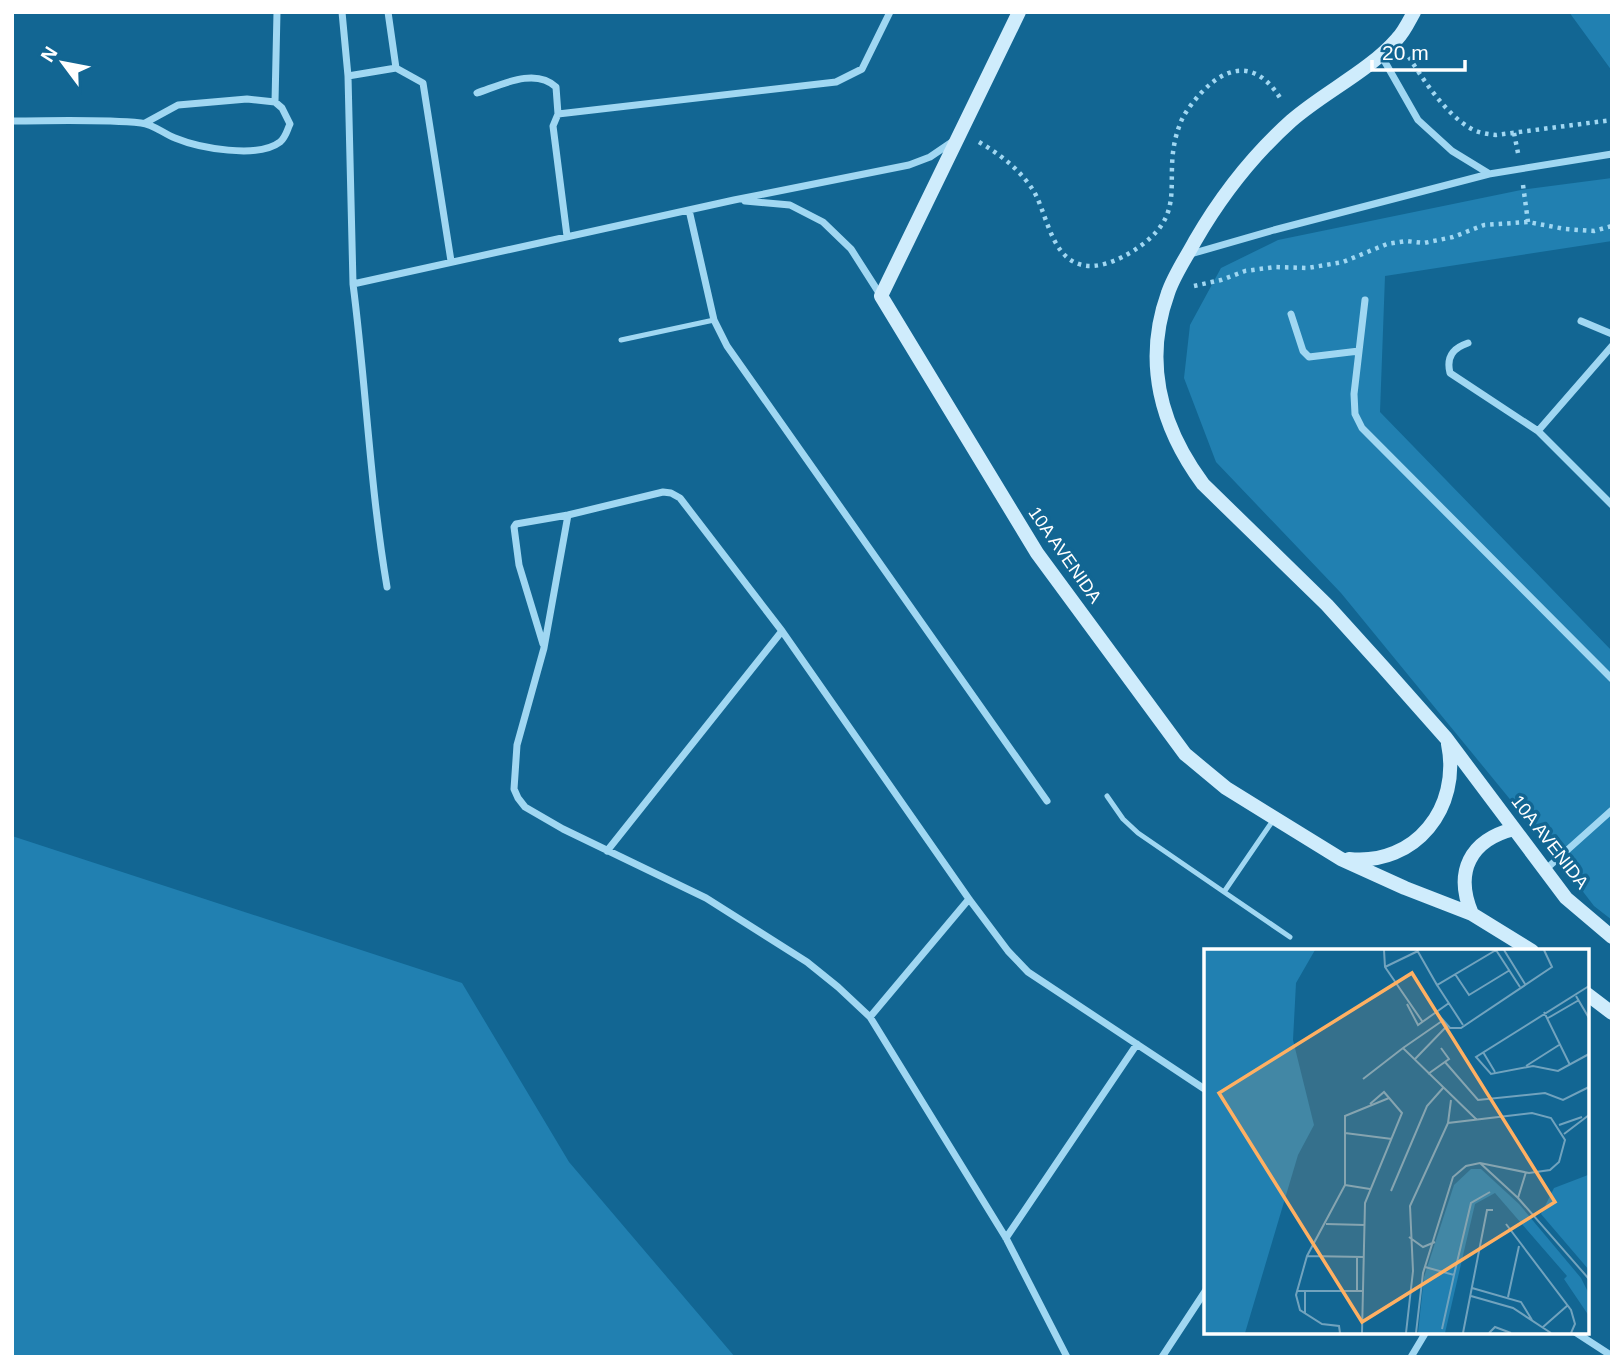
<svg xmlns="http://www.w3.org/2000/svg" width="1624" height="1369" viewBox="0 0 1624 1369" font-family="Helvetica,sans-serif">
<style>
.green{fill:#2180b1}
.lines{fill:none;stroke-linecap:round;stroke-linejoin:round}
.path{stroke:#a0d7f2;stroke-width:4.5;stroke-dasharray:3.5 5;stroke-linecap:butt}
.lane{stroke:#a0d7f2;stroke-width:5}
.street{stroke:#a0d7f2;stroke-width:7}
.secondary{stroke:#cfecfc;stroke-width:14}
.labels{text-anchor:middle;stroke-width:7;stroke-linejoin:round;paint-order:stroke}
.street-label{font-size:18px;fill:#fff;stroke:#126693}
.inset-road{fill:none;stroke:#71a3be;stroke-width:2}
.view{fill:#ffb062;fill-opacity:0.15;stroke:#ffb062;stroke-width:3.5}
.inset-edge{fill:none;stroke:#fff;stroke-width:3.5}
</style>
<rect width="100%" height="100%" fill="#126693"/>
<path class="green" d="M1569,12H1612V71Z
M1612,178V241L1385,276L1380,412L1612,651V920L1594,906L1545,842L1341,593L1216,462L1184,378L1190,325L1221,268L1278,240L1521,190Z
M12,836L462,983L569,1162L735,1357H12Z"/>
<g class="lines">
<path class="path" d="M1409,57C1424,81 1445,113 1470,128C1478,133 1487,134 1496,135L1612,120
M1514,133L1518,153
M979,142C999,154 1017,167 1031,187C1047,209 1049,257 1082,265C1096,269 1116,261 1128,254C1196,214 1158,181 1180,124C1184,113 1193,102 1201,93C1230,62 1259,62 1282,101
M1523,185L1528,222
M1194,286L1221,280L1245,271L1275,267L1308,268L1343,262L1387,244L1406,241L1424,243L1453,237L1484,225L1528,222L1565,229L1594,231L1612,226"/>
<path class="lane" d="M621,340L714,320
M1107,796L1123,819L1138,833L1224,892
M1274,819L1224,892L1290,937"/>
<path class="street" d="M342,12L348,76L353,284
M388,12L396,68L423,83L451,261
M1381,55L1418,120L1452,151L1488,173
M348,76L396,68
M477,93C501,85 535,67 556,87L558,114L553,126L567,236
M275,102L277,12
M558,114L836,82L862,69L890,12
M12,121C55,121 99,119 141,123C153,124 164,134 175,138C199,148 258,159 280,142C286,137 287,130 290,124L282,108L275,102L247,99L178,105L145,123
M745,201L790,205L823,222L851,249L881,296
M689,210L714,320L727,346L1047,801
M1187,255L1274,230L1489,174L1612,154
M1365,300L1354,394L1355,414L1362,428L1612,679
M1291,314L1303,351L1309,357L1359,351
M1581,321L1612,334
M1468,343C1453,348 1446,357 1450,373L1538,431L1612,505
M1538,431L1612,346
M568,515L544,648L517,745L514,789L518,798L525,807L563,829L706,898L807,962L838,987L870,1017L1006,1238L1067,1357
M387,587C370,487 366,385 353,284L734,200L909,165L930,157L952,142
M543,644L519,565L514,527L516,524L568,515L663,492L671,493L680,498L782,631L969,899L1008,951L1028,972L1206,1090
M607,851L782,631
M1545,870L1612,810
M870,1017L969,899
M1006,1238L1137,1044
M1575,1332L1612,1356
M1162,1357L1206,1290
M1411,1357L1426,1332"/>
<path class="secondary" d="M1019,12L881,296L1037,553L1185,754L1226,788L1341,859L1405,888L1472,914L1532,951
M1414,12C1409,21 1404,32 1397,39C1368,72 1324,92 1291,121C1252,156 1221,196 1195,241C1186,258 1174,275 1168,293C1143,362 1161,427 1203,484L1327,605L1384,668L1446,738L1566,898L1612,937
M1349,859C1416,866 1461,807 1448,744
M1472,914C1454,872 1470,840 1514,829
M1587,994L1612,1013"/>
</g>
<g class="labels">
<g class="street-label">
<text transform="translate(1065 555) rotate(55)" y="6">10A AVENIDA</text>
<text transform="translate(1550 842) rotate(52)" y="6">10A AVENIDA</text>
</g>
</g>
<g transform="translate(1204 949)">
<rect width="385" height="385" fill="#126693"/>
<path d="M0,1H111L92,34L89,91L110,176L94,206L41,384H0ZM267,220H277L315,255L377,329L385,345V367L360,330L363,327L291,244L271,255L241,384H214L220,328L250,236ZM384,226L385,227V321L337,265L350,239Z" fill="#2180b1"/>
<path class="inset-road" d="M180,1L181,18L218,72M213,1L233,36L292,1M292,1L316,38M300,1L321,35M181,18L214,2M251,25L265,46L306,21M233,36L259,76M385,37L272,108L287,125L329,117L354,122L385,105M372,47L385,69M203,55L214,76L245,54M232,63L246,79H257L348,18L340,1M340,63L366,116M344,69L375,51M199,99L238,72M279,103L291,123M211,110L243,77M241,113L274,151L341,144L359,151L385,138M322,117L355,96M224,125L245,110L237,99M159,130L199,99L273,171M244,174L247,151M355,176L378,168M141,184L188,190M360,185L385,166M276,214L314,249L385,330M141,236L166,240M187,242L223,157L239,139M314,249L322,223M122,275L161,276M302,275L367,361L371,375L367,384M205,288L219,298L231,293M103,307L160,308M221,318L250,326L267,254L286,243M268,339L317,353L328,371M94,342H159M153,342V308M267,347L309,359L347,384M304,348L315,297M101,364V342M339,378L364,356M238,380L250,326M136,384L135,377L118,375L96,361L92,346L103,307L141,236V167L185,149M158,384L161,254L198,164L180,143L166,155M202,384L209,322L206,257L244,174L328,164L347,169L361,191L355,213L346,221L325,224L276,214L262,217L249,228L219,324L212,384M259,384L283,261H289M285,384L291,378L307,384"/>
<path class="view" d="M208,24L351,253L158,373L15,144Z"/>
<rect width="385" height="385" class="inset-edge"/>
</g>
<rect width="1624" height="1369" fill="none" stroke="#ffffff" stroke-width="28"/>
<g transform="translate(63 63) rotate(302)" stroke="#126693" stroke-width="5" paint-order="stroke">
<path d="M0-5L12 26L0 18L-12 26Z" fill="#ffffff"/>
<text y="-10" font-size="19" font-weight="bold" text-anchor="middle" fill="#ffffff">N</text>
</g>
<path d="M1372 60v10h93v-10" fill="none" stroke="#ffffff" stroke-width="3.5"/>
<text x="1382" y="60" font-size="21" fill="#ffffff" stroke="#126693" stroke-width="5" paint-order="stroke">20 m</text>
</svg>
